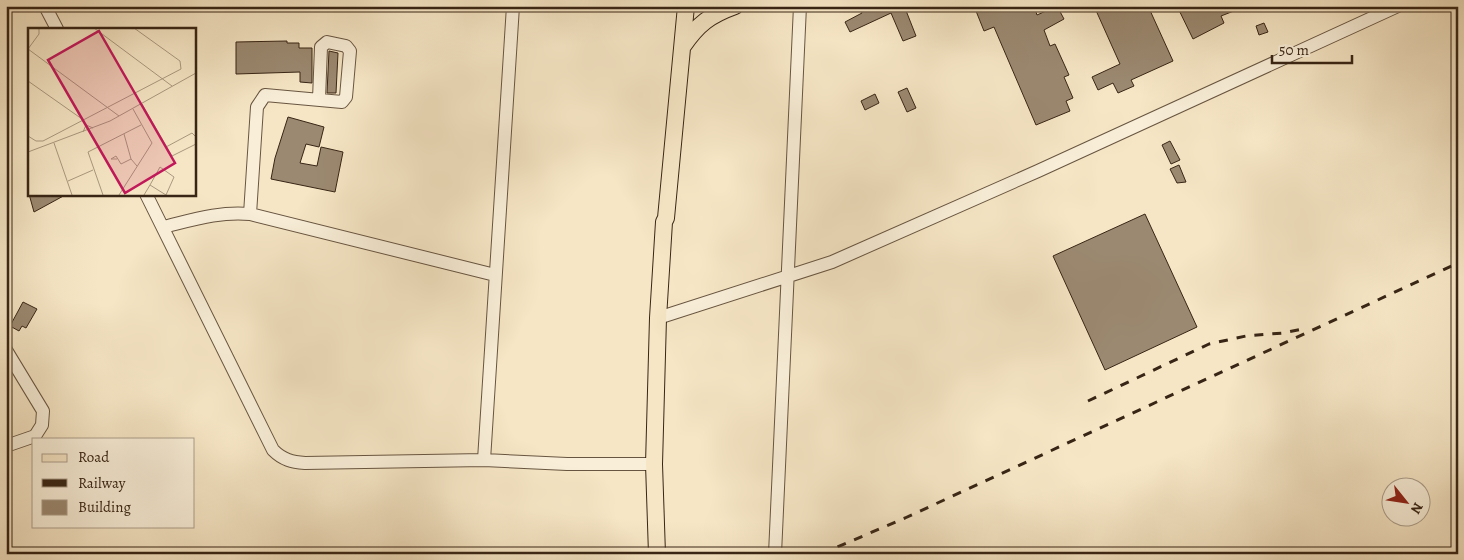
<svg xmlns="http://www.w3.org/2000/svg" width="1464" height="560" viewBox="0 0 1464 560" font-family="Alegreya,serif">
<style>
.building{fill:#9b8971;stroke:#382515}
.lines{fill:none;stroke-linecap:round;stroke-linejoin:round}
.minor-casing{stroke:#685541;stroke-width:14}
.major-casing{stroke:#382515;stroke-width:18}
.minor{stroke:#f9efd9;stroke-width:12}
.major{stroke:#f6e6c5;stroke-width:16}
.rail{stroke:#382515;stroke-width:3;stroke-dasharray:9 9;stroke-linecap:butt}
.inset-road{fill:none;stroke:#aa997f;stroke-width:1}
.view{fill:#c2185b;fill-opacity:0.15;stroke:#c2185b;stroke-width:2.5}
.inset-edge{fill:none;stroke:#382515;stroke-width:2.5}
</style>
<rect width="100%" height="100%" fill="#f6e6c5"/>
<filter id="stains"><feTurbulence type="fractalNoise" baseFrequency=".004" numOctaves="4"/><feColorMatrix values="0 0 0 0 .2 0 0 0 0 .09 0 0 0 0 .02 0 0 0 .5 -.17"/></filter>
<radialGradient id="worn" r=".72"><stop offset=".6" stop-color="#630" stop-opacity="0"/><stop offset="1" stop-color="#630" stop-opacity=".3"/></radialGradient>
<path class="building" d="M871,6H908L905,8L916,36L903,41L891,13L850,32L845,22L862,13L861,10Z
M974,6H1034L1037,15L1057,6L1064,19L1044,30L1050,46L1055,44L1069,75L1064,77L1073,98L1066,101L1070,111L1036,125L994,27L984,31Z
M1094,6H1148L1173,61L1131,80L1134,86L1118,93L1113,83L1098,90L1092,77L1120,64Z
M1177,6H1244V7L1221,16L1224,23L1193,39Z
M1264,23L1268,32L1259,35L1256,26Z
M287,41V43H299V48H312V83L300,82V72L236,74V42Z
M329,51L338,53L336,93H327Z
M907,88L916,108L907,112L898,92Z
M875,94L879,103L865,110L861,101Z
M288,117L324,127L319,147L306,144L300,163L317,166L321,147L343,152L335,192L271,179L275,158Z
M1170,141L1180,160L1171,164L1162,145Z
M1179,165L1186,182L1177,183L1170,169Z
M29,194H67L34,212Z
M1145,214L1197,327L1105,370L1053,256Z
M23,302L37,309L26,328L22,326L19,331L10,326Z"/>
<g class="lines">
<g class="minor-casing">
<path id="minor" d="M45,6L57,29
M146,194L273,450C283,460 292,462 305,463L484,460L567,464H654
M250,214L257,107L265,95L342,102L346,97L350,51L346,46L327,42L321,47L319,99
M163,227C192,220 220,211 250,214L495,275
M658,318L832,262L1038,171L1398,6
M6,350L43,411L42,425L35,436L6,446
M484,460L513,6
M775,554L800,6"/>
</g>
<g class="major-casing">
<path id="major" d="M683,46C698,24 710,15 735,6
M657,554L654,464L658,318L664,222L666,218L686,6"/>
</g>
<use href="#minor" class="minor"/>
<use href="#major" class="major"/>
<path class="rail" d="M1088,401L1209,344L1246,336L1283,333L1303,329
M821,554L905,518L1458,263"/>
</g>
<g transform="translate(28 28)">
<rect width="168" height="168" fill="#f6e6c5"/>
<path class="inset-road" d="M66,0L144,58M0,21L91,88M0,21L11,6V0M0,53L54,91L62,103M114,76L144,128L168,116M55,104L58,97L65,100M96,106L103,131L109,138M0,108L8,113H15L153,41L152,33L106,0M26,115L44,167M138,119L164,105L168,109M0,124L82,93L168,45M89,131H83L88,128L93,136L103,131M40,153L65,142M75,167L60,124L113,97M91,167L124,115L105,81M116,167L122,157L132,139L146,149L138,167L122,157"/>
<path class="view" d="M71,3L147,135L97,165L20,32Z"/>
<rect width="168" height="168" class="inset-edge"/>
</g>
<rect width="1464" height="560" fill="none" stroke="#f6e6c5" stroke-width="25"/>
<rect x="8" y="8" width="1449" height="545" fill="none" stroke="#382515" stroke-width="2.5"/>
<rect x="12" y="12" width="1439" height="535" fill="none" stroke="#382515"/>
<rect x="32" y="438" width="162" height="90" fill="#f9efd9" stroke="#ac9e8b"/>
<rect x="42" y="454" width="25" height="8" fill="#f6e6c5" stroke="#ac9e8b"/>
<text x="78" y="462" font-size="15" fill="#382515">Road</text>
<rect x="42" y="479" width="25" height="8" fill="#382515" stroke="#ac9e8b"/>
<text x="78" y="488" font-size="15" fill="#382515">Railway</text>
<rect x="42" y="500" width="25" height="15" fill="#9b8971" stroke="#ac9e8b"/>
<text x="78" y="512" font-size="15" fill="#382515">Building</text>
<g transform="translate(1406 502) rotate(120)"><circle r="24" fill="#f9efd9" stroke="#ac9e8b"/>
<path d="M0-4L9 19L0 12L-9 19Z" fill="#8f2418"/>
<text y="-8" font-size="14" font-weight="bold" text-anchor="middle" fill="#382515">N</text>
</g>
<path d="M1272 55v8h80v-8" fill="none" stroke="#382515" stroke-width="2.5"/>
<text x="1279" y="55" font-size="15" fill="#382515" stroke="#f9efd9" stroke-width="4" paint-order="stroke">50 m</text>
<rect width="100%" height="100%" filter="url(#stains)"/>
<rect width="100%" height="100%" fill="url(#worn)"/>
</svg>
